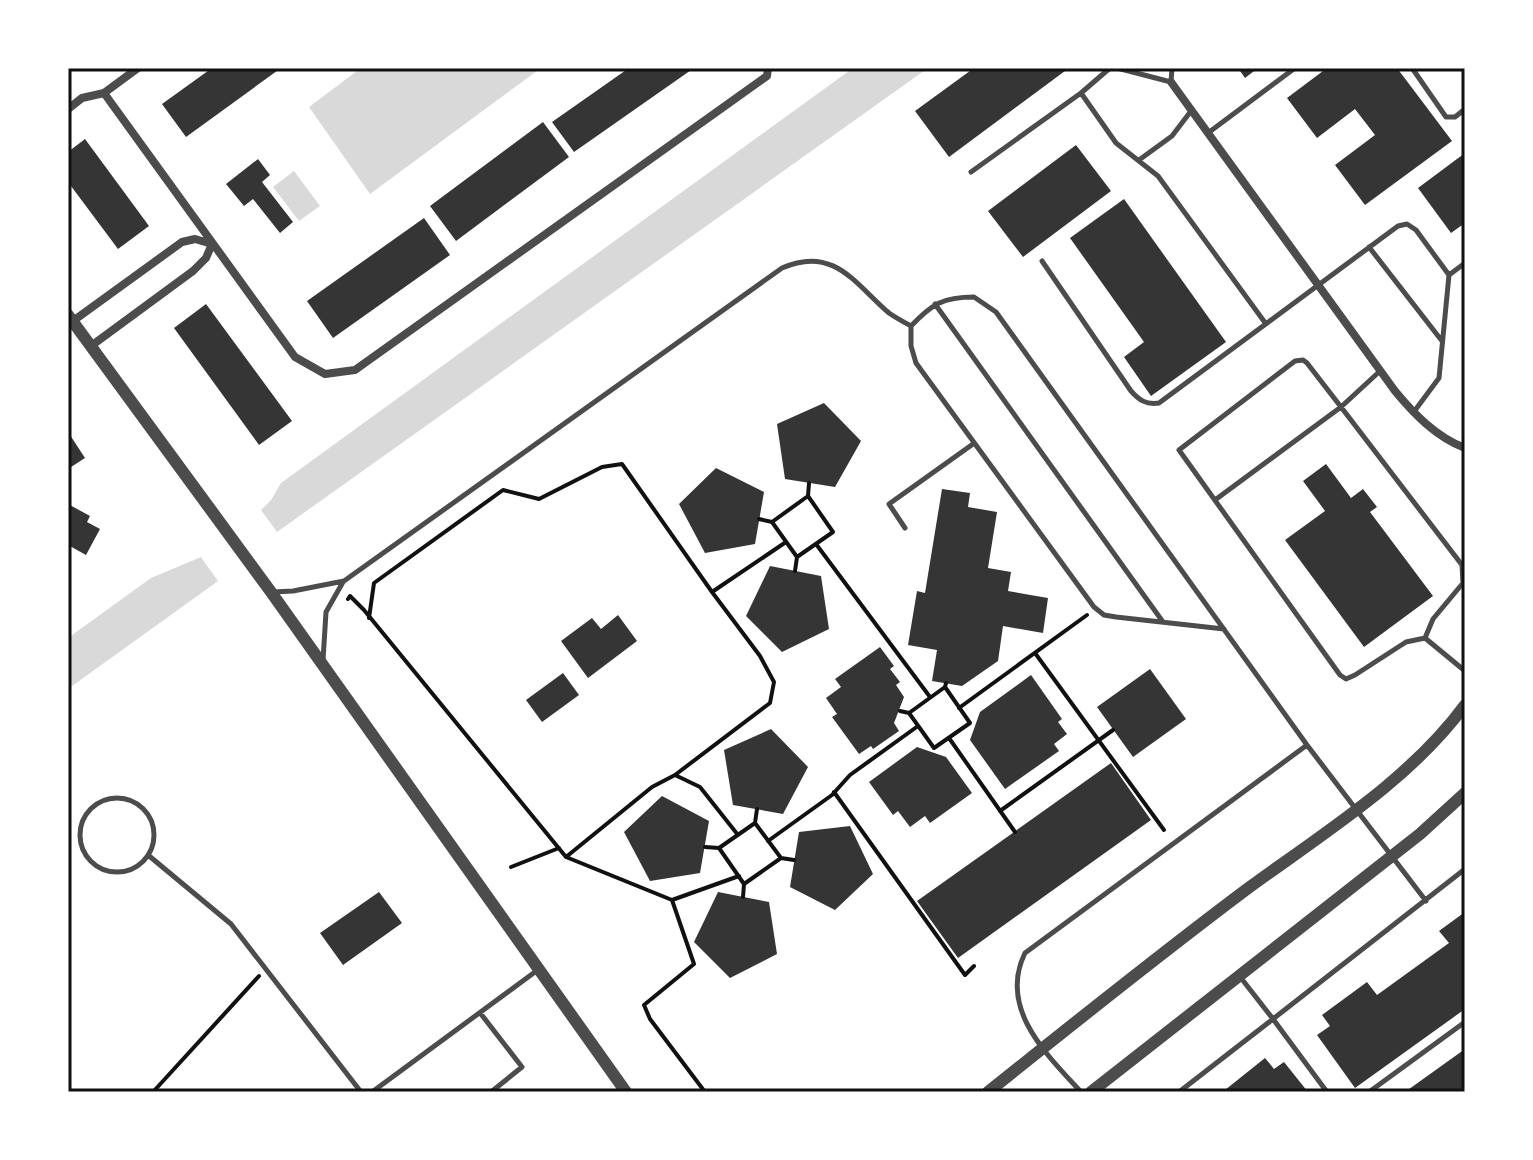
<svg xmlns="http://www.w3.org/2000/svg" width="1533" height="1160" viewBox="0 0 1533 1160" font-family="Overpass,sans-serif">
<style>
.water{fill:#d9d9d9}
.building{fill:#353535}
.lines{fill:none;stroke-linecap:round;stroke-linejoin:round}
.path{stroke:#111;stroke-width:4}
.service{stroke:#4c4c4c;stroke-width:5}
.minor{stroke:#4c4c4c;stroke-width:8}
.tertiary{stroke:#4c4c4c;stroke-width:12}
.neatline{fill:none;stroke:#111;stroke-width:3}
</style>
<rect width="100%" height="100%" fill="#fff"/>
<path class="water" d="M361,68H541L370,194L309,107Z
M853,68H928L277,532L261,510L271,500L281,483Z
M294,171L320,206L299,221L273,187Z
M201,557L218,581L68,689V638L151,578Z"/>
<path class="building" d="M212,68H281L186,137L162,104Z
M629,68H694L574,152L552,122Z
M974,68H1069L949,157L915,111Z
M1238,68H1258L1245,78Z
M1327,68H1397L1452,141L1365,205L1335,165L1375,135L1355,109L1317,138L1287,98Z
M543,122L569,157L456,241L430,206Z
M85,139L149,226L118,249L68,182V152Z
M1076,145L1111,191L1023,257L988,211Z
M1465,153V223L1451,233L1418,188Z
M258,159L270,175L262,182L293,222L280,233L253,199L244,206L226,184Z
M1124,199L1226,342L1151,396L1124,357L1144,342L1070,238Z
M424,218L450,255L333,338L307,301Z
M206,304L292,421L259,445L174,328Z
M824,403L861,441L835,487L785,479L777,424Z
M68,432L85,458L68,469Z
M1326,464L1351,498L1363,489L1377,507L1370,512L1433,596L1364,647L1285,540L1325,511L1303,481Z
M716,468L764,492L755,544L705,553L679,504Z
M942,489L970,493L968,507L997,512L988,568L1011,572L1008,591L1048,598L1043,633L1003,626L998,661L962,686L932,681L937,650L908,645L917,591L925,593Z
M68,504L90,516L87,522L100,529L86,555L68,545Z
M770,566L821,576L829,629L782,652L746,616Z
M618,615L637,641L588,678L561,641L592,618L601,629Z
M880,647L894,666L890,669L900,682L896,685L904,697L894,723L899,731L873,749L871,746L859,754L832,717L837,714L826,698L841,687L835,679Z
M1150,669L1186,719L1133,757L1097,707Z
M563,673L579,695L542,722L526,700Z
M1031,675L1062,719L1058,722L1067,734L1054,744L1059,751L1005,789L970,740L980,712Z
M771,729L808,767L783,814L733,805L724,750Z
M917,747L946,757L972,793L930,823L925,816L910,827L898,811L893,815L869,782Z
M1111,763L1151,820L958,958L917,901Z
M662,796L709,821L700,873L650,881L624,832Z
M850,826L873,874L835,910L790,887L799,832Z
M379,892L402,923L343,965L320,933Z
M718,892L769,902L777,954L730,978L694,942Z
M1465,912V1009L1355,1088L1317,1035L1330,1026L1322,1015L1367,982L1377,995L1449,943L1439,931Z
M1465,1049V1092H1405Z
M1265,1058L1274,1069L1284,1062L1308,1092H1227L1225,1090Z"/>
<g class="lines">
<path class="path" d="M808,496L772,522L797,557L833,532L808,496L809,483
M759,519L772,522
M816,544L930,697
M795,571L797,557
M712,592L760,656L774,682L770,703L675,775L700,787L738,835
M348,599L350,596L364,610L566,857
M369,618L374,583L503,490L539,499L602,467L622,464L712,592L786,542
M1035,653L1164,830
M945,687L970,723L934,748L909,713L945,687L946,683
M959,708L1087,615
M900,711L909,713
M949,738L1015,832
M675,775L652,787L566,857L672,900L739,876
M834,792L965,975L974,966
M1000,811L1113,730
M755,823L719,848L744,884L781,858L755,823L757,809
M768,841L832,795L850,775L918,726
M705,847L719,848
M781,858L794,860
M511,867L559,848
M743,897L744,884
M672,900L694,964L644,1005L650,1019L705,1092
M153,1092L259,976"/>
<path class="service" d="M1117,68L1171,82L1172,68
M1412,68L1446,117H1455L1465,109
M1081,93L1110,68
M1208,133L1295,68
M1139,160L1172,136L1191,111
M971,172L1081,93L1116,143L1158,176L1266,324
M1369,247L1442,341
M1042,261L1131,391C1139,400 1146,405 1159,403L1398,226L1407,224L1416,230L1449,275
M935,304L1163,622
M1380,371L1341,407L1307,363L1303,360L1295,361L1179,450L1340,675L1346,679L1355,675L1406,642L1425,638L1465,671
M1413,413L1439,378L1449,275L1465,263
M1215,500L1341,407L1462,565L1463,583L1433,619L1425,638
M905,528L889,504L973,444
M273,592L293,591L344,581L782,268C834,245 855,284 889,313C896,318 904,322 911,326
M1224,629L1116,617L1104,615L1094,607L916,363L911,346V326C932,304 943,297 974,297L996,312L1307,745L1426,901
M323,660L326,612L343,582
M80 835a37 37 0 1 1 74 0a37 37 0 1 1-74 0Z
M148,855L231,924L361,1092
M481,1014L522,1067L491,1092
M372,1092L539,969
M1081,1092C1046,1054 998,1008 1025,953L1307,745
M1179,1092L1273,1019L1241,978
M1327,1092L1273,1019L1465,869
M1369,1092L1465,1022"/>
<path class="minor" d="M1171,82L1395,391C1414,414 1436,437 1465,448
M104,93L295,357L325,374L355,370L767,76L768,68
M68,109L82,98L104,93L138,68
M73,321L182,242L195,239L212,244L206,258L193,271L91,346"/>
<path class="tertiary" d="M68,315L271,592L626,1092
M988,1092C1074,1023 1159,955 1247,889C1322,834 1409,781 1465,705
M1091,1092L1420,834L1465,793"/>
</g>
<rect width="1533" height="1160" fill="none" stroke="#ffffff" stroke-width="140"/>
<rect x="70" y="70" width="1393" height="1020" class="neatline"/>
</svg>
